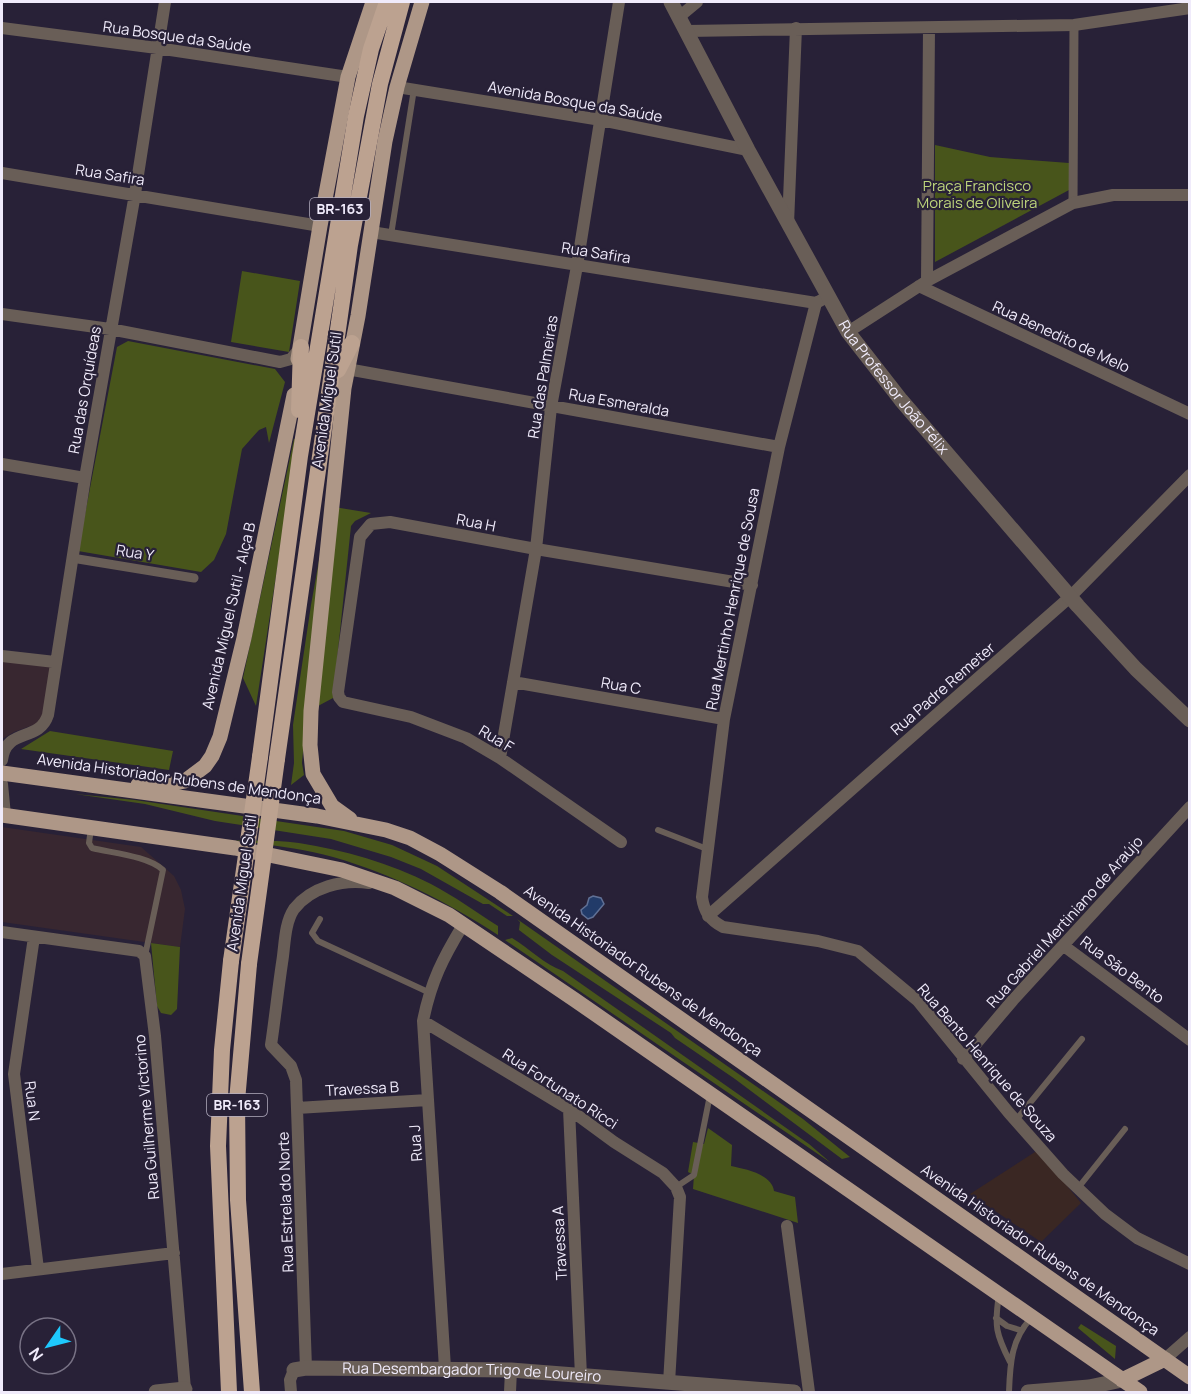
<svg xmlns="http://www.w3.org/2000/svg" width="1191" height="1394" viewBox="0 0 1191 1394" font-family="Manrope,sans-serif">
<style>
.commercial{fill:#382730}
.medical{fill:#3a2723}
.green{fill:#48551b}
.water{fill:#223b69;stroke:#607095;stroke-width:1.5}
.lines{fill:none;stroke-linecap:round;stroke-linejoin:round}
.service{stroke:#695e57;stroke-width:6}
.pedestrian{stroke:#695e57;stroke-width:9}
.minor{stroke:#695e57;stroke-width:12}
.tertiary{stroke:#695e57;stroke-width:15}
.primary{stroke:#ae9787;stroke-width:15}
.trunk{stroke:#bca290;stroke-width:16}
.trunk-bridge{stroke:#bca290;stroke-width:16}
.labels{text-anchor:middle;stroke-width:4.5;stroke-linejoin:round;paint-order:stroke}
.shield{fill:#282137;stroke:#b4aec0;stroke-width:1.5}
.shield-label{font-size:14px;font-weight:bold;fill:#f0ebfb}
.street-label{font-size:15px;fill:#f0ebfb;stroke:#282137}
.park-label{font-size:15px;fill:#bdd47b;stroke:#282137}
</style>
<rect width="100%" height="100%" fill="#282137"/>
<path class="commercial" d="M2,660L51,666L42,719L36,724L14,732L2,739Z
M2,827L141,847L174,876L181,890L185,909L180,947L2,922Z"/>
<path class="medical" d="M1038,1150L1081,1203L1041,1242L970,1194Z"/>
<path class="green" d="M935,145L990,157L1069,163V190L935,262Z
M242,271L300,281L289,352L231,342Z
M128,341L275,369L285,382L269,443L266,427L259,430L242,449L226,534L214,560L201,572L78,551L117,347Z
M294,439H297L256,706L243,678Z
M334,507L371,513L355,521L351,526L333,698L318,706Z
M323,538L305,729L302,763L304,775L291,785L294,763L293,725L311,605Z
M50,731L173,751L169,770L21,749Z
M75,794L135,800L344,831L392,845L437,866L513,916H507L489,904H483L421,869L391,857L331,839L215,821L145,804Z
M234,840C255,841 278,840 299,843C344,850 390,863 431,884C454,896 476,912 498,926V935C447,902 393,874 333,857C301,848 267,845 234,840Z
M517,919L803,1119L850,1157L842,1159L735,1079L675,1038L671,1033L552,955L519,930L520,922Z
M512,938C530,949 544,964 563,971L809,1144L831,1163L505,940Z
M151,943L180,947L177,1009L171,1015L161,1013L157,1006Z
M708,1128L732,1145L731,1166C745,1169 772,1174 774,1191L795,1197L798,1223L693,1189L694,1175L688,1172L693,1142L704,1144Z
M1081,1324L1116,1346L1115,1359L1078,1328Z"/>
<path class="water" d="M593,896L601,898L604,904L593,917L588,919L582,914L581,910L587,905L589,898Z"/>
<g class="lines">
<path class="service" d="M391,235L414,89
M91,828L89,843L92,848C112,853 148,856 163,870L145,956
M658,830L707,849
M320,919L312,933L318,941L428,992
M1016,1120L1082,1039
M676,1187L694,1175L710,1095
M1078,1188L1125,1129
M999,1295C994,1326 996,1334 1010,1362
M996,1318L1007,1326L1020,1330
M1009,1392C1010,1364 1011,1340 1031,1318"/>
<path class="pedestrian" d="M1073,203L1074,25
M72,558L194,578"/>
<path class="minor" d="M679,17L697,2
M2,28L157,48L348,77
M687,31L1074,25L1190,8
M397,87L601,120L748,150
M2,173L320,226
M788,224L796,28
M371,232L816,303
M927,281L929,28
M919,286L1190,414
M827,297L816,303L779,447L724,719L702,897C704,912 710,920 723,927L818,941L858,951L918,1001L1009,1113L1063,1174L1105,1214L1137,1238L1190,1264
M2,314L110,329L280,362L291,359L300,348
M848,332L927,281L1073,203L1113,195H1190
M347,369L779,447
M2,464L85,478
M2,656L55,662
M513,682L724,719
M500,758L536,549L551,407L577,266L619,2
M2,760C6,727 39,743 48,715L85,478L135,194L165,2
M2,784L5,815
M621,842L500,758L466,738L411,717L343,702L339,697L338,692L360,537L371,524L390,522L536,549L752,585
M708,916L1070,597L1190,475
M2,932L139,951L145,956L155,1036L185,1389
M34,937L14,1074L38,1269
M1064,946L1190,1040
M423,1021L569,1109L614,1142L663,1173L676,1187L680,1197L679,1214L669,1383
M963,1059L1013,1000L1190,807
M297,1108L428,1100
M569,1109L581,1376
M787,1226L809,1392
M2,1274L174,1253
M1165,1359L1190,1337
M306,1368L296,1080L291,1066L271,1045C275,1018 278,990 282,963C285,946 284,924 294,909C311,887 343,879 369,883
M445,1368L423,1021C431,981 443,958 463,925
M291,1392L290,1380L294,1370
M510,1392L511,1370"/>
<g class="tertiary">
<path id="s1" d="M671,2L748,150L848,332L901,400L1078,606L1136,669L1190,720"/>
<path id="s2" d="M294,1370L306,1368L511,1370L794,1392"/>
<path d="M156,1392L185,1389"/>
<path d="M1028,1392L1089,1387L1122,1380"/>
</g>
<path class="primary" d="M298,359L320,226L348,77L373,2
M2,773L317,816L386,830L410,838L440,854L500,892L1190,1377
M138,785L170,784L185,781L205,766L212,756L220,737L244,638L294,395
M2,815L235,848L342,870L395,888L449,915L575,1000L1140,1392
M350,819L332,806L313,774L310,745L311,711L344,388L358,316L385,141L397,87L422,2
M1122,1380L1165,1359"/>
<path class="trunk" d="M338,370L352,343
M299,410L301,347
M260,757L300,456L356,116L371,49L387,2
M277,759L350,245L380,84L402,2
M249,964L237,1101L238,1200L252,1392
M229,1392L218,1146L222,1050L231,961"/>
<path class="trunk-bridge" d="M231,961L260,757
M249,964L277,759"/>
</g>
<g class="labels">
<g class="shield">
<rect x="310" y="198" width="60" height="22" rx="4.5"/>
<rect x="207" y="1094" width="60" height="22" rx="4.5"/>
</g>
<g class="shield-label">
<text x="340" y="214">BR-163</text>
<text x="237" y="1110">BR-163</text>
</g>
<g class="street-label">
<text transform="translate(177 37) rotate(8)" y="5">Rua Bosque da Saúde</text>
<text transform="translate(575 102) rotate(10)" y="5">Avenida Bosque da Saúde</text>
<text transform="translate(110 175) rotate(9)" y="5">Rua Safira</text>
<text transform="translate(596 253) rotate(9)" y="5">Rua Safira</text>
<text transform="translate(1061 337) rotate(25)" y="5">Rua Benedito de Melo</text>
<text transform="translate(543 377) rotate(-81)" y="5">Rua das Palmeiras</text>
<text dy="5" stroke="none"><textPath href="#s1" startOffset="446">Rua Professor João Félix</textPath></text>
<text transform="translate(85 390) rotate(-80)" y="5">Rua das Orquídeas</text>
<text transform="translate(327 400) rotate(-82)" y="5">Avenida Miguel Sutil</text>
<text transform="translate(619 403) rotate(10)" y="5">Rua Esmeralda</text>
<text transform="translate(476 523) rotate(11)" y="5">Rua H</text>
<text transform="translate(135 553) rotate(9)" y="5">Rua Y</text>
<text transform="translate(733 599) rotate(-79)" y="5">Rua Mertinho Henrique de Sousa</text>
<text transform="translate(229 616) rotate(-77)" y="5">Avenida Miguel Sutil - Alça B</text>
<text transform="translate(621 686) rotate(10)" y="5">Rua C</text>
<text transform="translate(943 689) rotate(-41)" y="5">Rua Padre Remeter</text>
<text transform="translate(496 739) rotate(31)" y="5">Rua F</text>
<text transform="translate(179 779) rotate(8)" y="5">Avenida Historiador Rubens de Mendonça</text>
<text transform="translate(242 883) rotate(-82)" y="5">Avenida Miguel Sutil</text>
<text transform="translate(1065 922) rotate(-48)" y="5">Rua Gabriel Mertiniano de Araújo</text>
<text transform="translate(1122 970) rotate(37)" y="5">Rua São Bento</text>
<text transform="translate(643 971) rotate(35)" y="5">Avenida Historiador Rubens de Mendonça</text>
<text transform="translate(987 1063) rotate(49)" y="5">Rua Bento Henrique de Souza</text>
<text transform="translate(362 1089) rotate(-3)" y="5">Travessa B</text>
<text transform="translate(560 1089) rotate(33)" y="5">Rua Fortunato Ricci</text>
<text transform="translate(32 1101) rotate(83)" y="5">Rua N</text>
<text transform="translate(147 1117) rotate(-95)" y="5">Rua Guilherme Victorino</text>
<text transform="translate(416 1143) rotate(-94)" y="5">Rua J</text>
<text transform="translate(286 1202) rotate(-92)" y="5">Rua Estrela do Norte</text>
<text transform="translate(560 1243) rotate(-93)" y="5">Travessa A</text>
<text transform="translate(1040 1250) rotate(35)" y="5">Avenida Historiador Rubens de Mendonça</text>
<text dy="5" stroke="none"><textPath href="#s2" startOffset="178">Rua Desembargador Trigo de Loureiro</textPath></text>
</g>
<g class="park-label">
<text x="977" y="191">Praça Francisco<tspan x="977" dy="17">Morais de Oliveira</tspan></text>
</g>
</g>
<rect width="1191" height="1394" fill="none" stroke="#f0ebfb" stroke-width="6"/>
<g transform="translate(48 1346) rotate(235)"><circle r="28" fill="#282137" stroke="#787285" stroke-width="1.5"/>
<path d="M0-4.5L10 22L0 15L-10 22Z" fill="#1ec9fd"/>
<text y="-9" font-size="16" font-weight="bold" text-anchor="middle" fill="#f0ebfb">N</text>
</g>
</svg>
